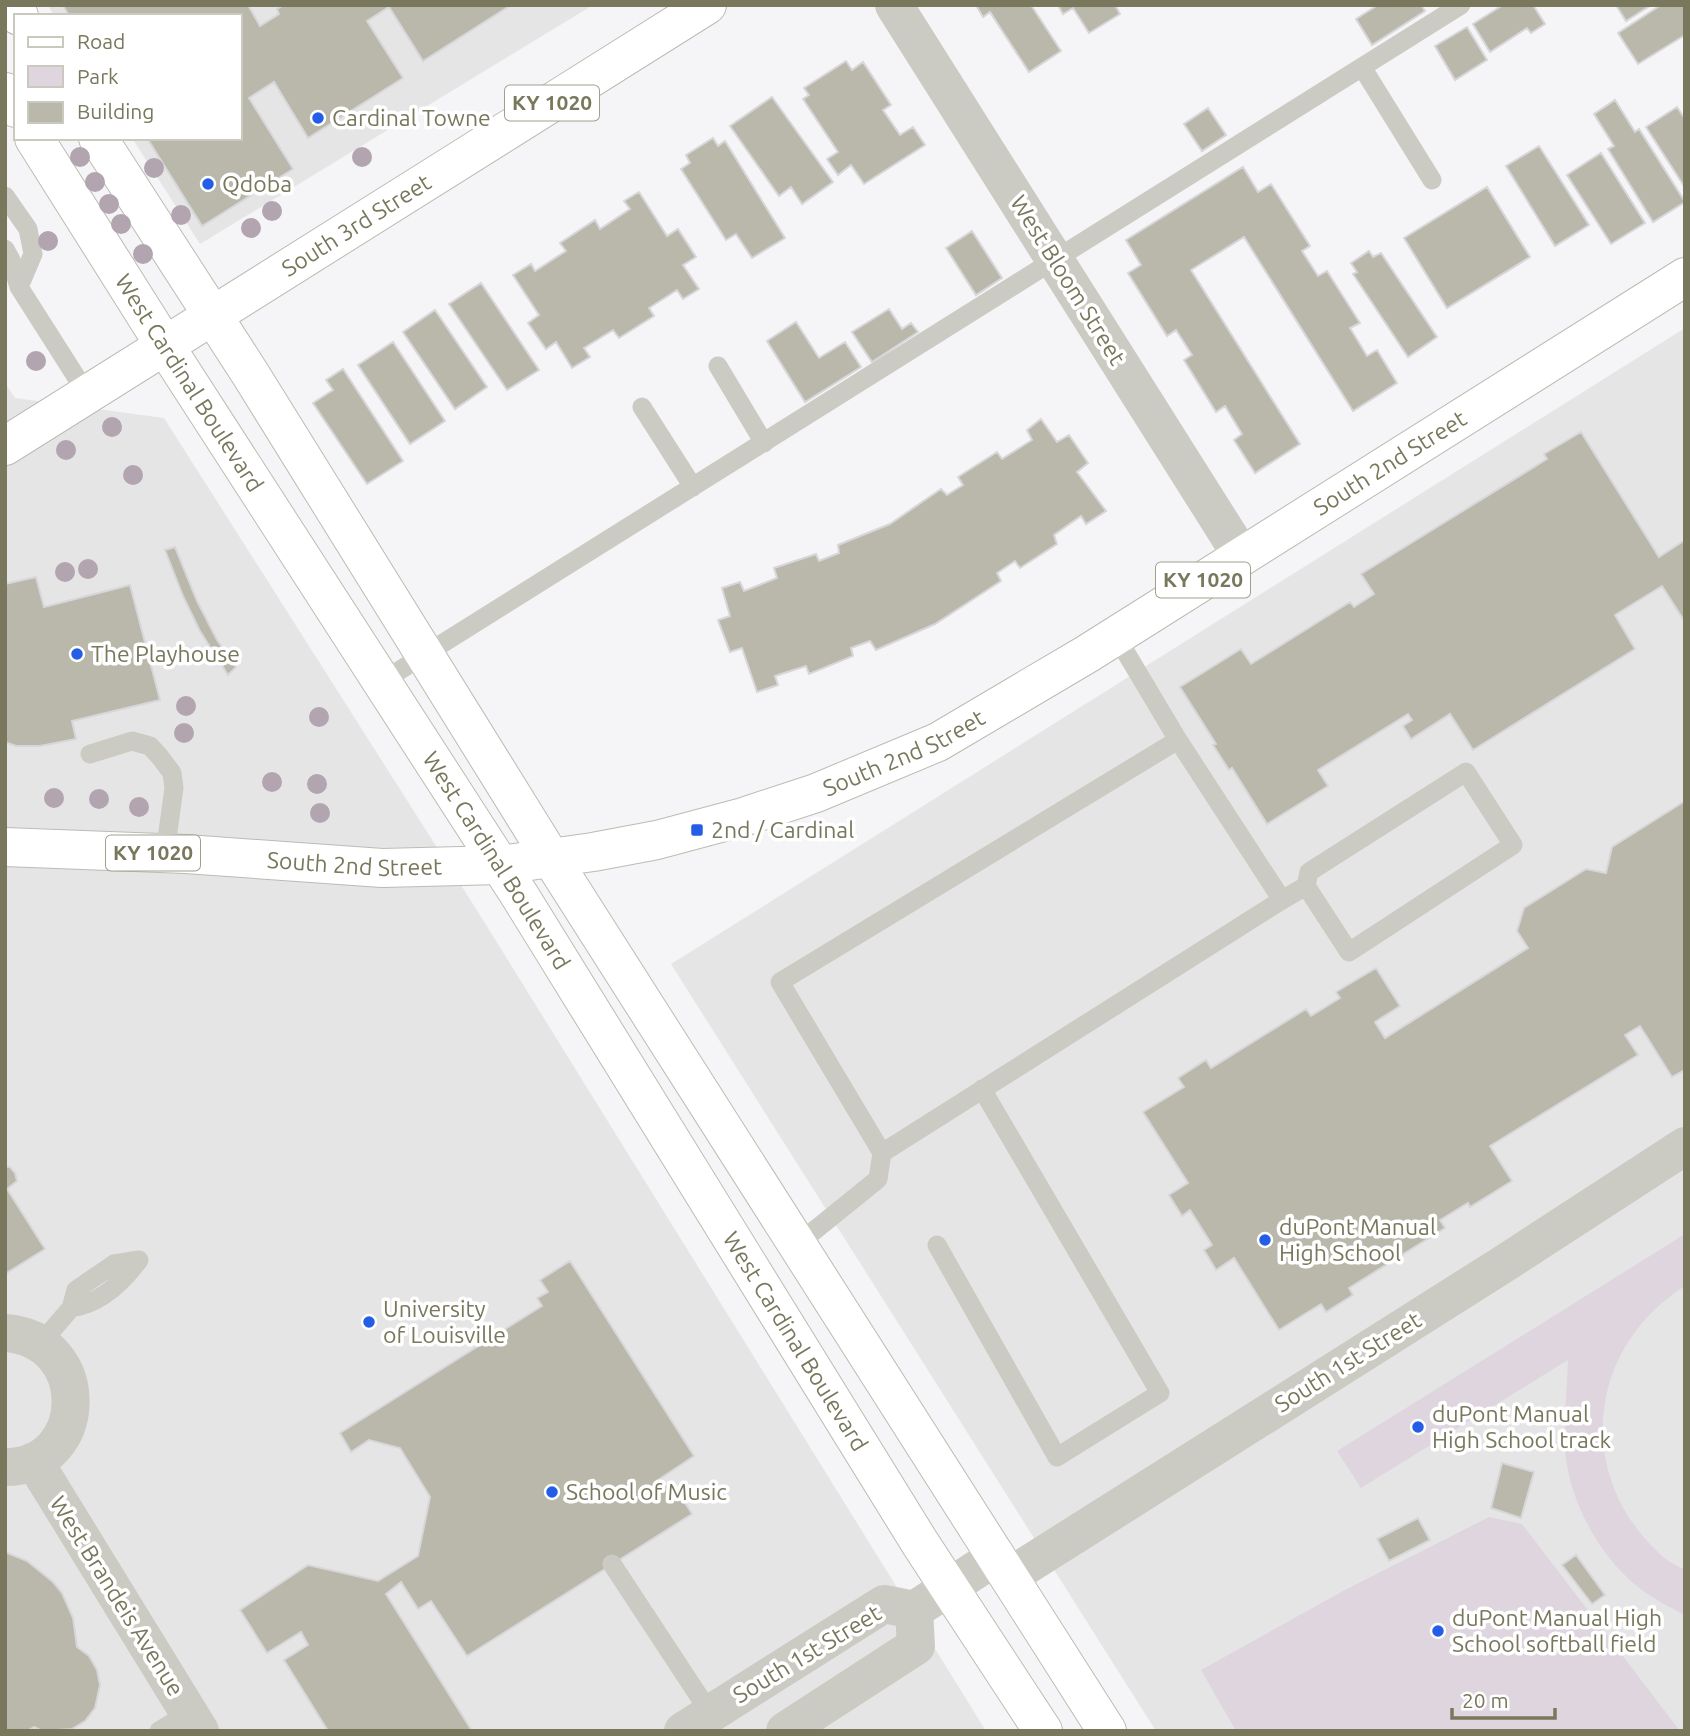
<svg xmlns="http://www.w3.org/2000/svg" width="1690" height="1736" viewBox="0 0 1690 1736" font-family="Ubuntu,sans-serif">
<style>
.built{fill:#e6e5e5}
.green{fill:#ded5de}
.building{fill:#b9b8ab;stroke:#d7d6d9;stroke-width:2}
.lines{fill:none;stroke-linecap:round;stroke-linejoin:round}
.secondary-casing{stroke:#bcbcb2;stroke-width:40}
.primary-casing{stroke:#bcbbb3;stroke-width:40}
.lane{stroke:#cbcbc4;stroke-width:19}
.street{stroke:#cbcbc4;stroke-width:38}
.secondary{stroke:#fff;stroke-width:38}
.primary{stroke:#fff;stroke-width:38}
.tree{fill:#b2a5b0}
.poi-dot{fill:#255ee6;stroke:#fff;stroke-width:2.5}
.labels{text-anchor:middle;stroke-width:7;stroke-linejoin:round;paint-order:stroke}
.shield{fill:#fff;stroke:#a1a08e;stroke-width:2}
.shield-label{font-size:21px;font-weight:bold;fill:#79785d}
.poi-label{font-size:23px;fill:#79785d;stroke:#fff;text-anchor:start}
.street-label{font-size:23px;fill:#79785d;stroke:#fff}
</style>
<rect width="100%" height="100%" fill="#f5f4f7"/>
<path class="built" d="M48,5H593L200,244L132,138H240V16H54Z
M1685,328V1731H1156L671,964Z
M5,383L15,398L164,418L478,912L986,1731H5Z"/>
<path class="green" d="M1685,1234V1286C1588,1347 1574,1473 1658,1552C1665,1560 1676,1565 1685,1570V1615C1669,1607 1652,1598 1638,1587C1599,1556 1570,1502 1565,1452C1563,1421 1567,1391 1568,1360L1361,1488L1337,1451Z
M1489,1517L1522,1524L1680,1731H1236L1201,1670L1343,1591Z"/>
<path class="building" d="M63,5H248L260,26L279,14L277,9L284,5H511L423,61L389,7L367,21L403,78L308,138L274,82L249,98L293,169L202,226L147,138H240V16H69Z
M976,5H1031L1061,51L1029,72L990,12L983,17Z
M1058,5H1115L1120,14L1089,33L1073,8L1063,14Z
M1378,5H1421L1425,11L1372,45L1356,19Z
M1503,5H1533L1545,24L1531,33L1527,28L1490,52L1473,24Z
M1616,5H1651L1626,21Z
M1661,5H1685V35L1638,64L1618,33Z
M1467,27L1487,60L1455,80L1435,46Z
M846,61L852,70L863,62L891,105L883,110L900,135L913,127L925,145L864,184L851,165L838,175L827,159L838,152L803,99L809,95L804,88Z
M772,97L833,182L802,204L791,187L779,196L730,126Z
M1615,100L1635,132L1639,129L1685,202L1653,222L1608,149L1614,146L1594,114Z
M1677,107L1685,119L1684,186L1646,127Z
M1208,108L1226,135L1202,151L1184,124Z
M713,138L718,146L725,141L785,238L752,258L736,234L726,240L681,169L690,163L686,155Z
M1539,146L1589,225L1555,246L1506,166Z
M1601,153L1645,223L1611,244L1567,175Z
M1243,167L1258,192L1271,184L1310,246L1302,251L1318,276L1327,271L1360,323L1350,328L1367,356L1377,350L1397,383L1353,411L1244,237L1191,270L1300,444L1255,473L1234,440L1242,434L1225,406L1216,412L1184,360L1192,355L1176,330L1167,336L1128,273L1141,265L1126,240Z
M1487,187L1530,257L1447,308L1404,238Z
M639,192L667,236L678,229L696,257L683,265L699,289L683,299L677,290L649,308L654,316L619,338L613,330L584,348L590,357L572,368L556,342L546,349L528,323L539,315L513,275L531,264L535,271L566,251L560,243L595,220L600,229L630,209L624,201Z
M972,231L1002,278L976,295L946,248Z
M1369,251L1373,257L1381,253L1437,337L1408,357L1353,274L1357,272L1351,263Z
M481,283L539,370L507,390L449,304Z
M889,309L902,329L911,323L918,332L872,362L852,332Z
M435,310L487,387L455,409L403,332Z
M796,322L819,358L845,342L861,367L805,402L767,341Z
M393,342L445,421L410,444L358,365Z
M343,369L403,461L367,484L313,403L333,390L326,380Z
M1041,419L1057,442L1069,435L1088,463L1077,472L1106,511L1086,524L1081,516L1054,535L1057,544L1020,568L1015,561L997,573L1001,581L935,624L876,650L870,641L851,648L853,656L809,674L806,666L775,676L778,685L757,692L742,648L730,652L718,620L730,616L722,588L740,582L744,591L777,578L774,568L816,554L819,561L839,553L838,545L890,524L941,489L947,495L963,485L958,477L997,452L1002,459L1032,440L1027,430Z
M1581,432L1659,557L1685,540V622L1662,586L1615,615L1635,649L1473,750L1450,714L1411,739L1403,726L1412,720L1408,714L1318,770L1328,786L1267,824L1232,768L1229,770L1213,745L1216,744L1180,687L1241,649L1251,664L1350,602L1354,607L1374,594L1361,574L1547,459L1544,454Z
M175,547L197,601L217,640L236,667L228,675L200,631L183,596L165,550Z
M36,577L44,607L130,585L160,700L72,721L76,739L40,746H16L5,742V584Z
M1685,801V1070L1672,1077L1640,1026L1625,1035L1638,1055L1490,1146L1512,1181L1470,1207L1468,1203L1440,1220L1445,1228L1349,1288L1353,1295L1326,1312L1321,1304L1279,1330L1234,1258L1216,1270L1204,1250L1212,1245L1190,1210L1182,1216L1169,1195L1188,1183L1143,1112L1184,1087L1178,1078L1206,1060L1211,1068L1306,1009L1311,1016L1340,998L1336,992L1376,968L1400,1006L1375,1022L1385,1038L1528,948L1517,931L1524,908L1586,869L1606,873L1612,847Z
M5,1167H10L15,1173L17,1181L7,1189L45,1249L5,1274Z
M570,1261L694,1456L658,1480L663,1487L672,1482L692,1514L467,1656L431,1601L418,1609L401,1582L386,1594L472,1731H328L284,1660L308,1645L301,1632L267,1653L240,1610L308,1565L378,1581L418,1556L430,1497L400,1448L369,1440L351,1452L340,1433L542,1306L537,1298L548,1292L540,1280Z
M1502,1463L1534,1472L1521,1518L1491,1508Z
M1418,1518L1430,1540L1389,1561L1377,1539Z
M5,1552L27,1561L53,1582L62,1593L73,1618L77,1647L89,1656L97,1670L100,1685L95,1708L85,1721L72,1729L42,1731L34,1727L28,1731H5Z
M1576,1555L1605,1595L1592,1604L1562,1565Z"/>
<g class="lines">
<g class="secondary-casing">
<g id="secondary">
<path d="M12,5L19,16"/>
<path d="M5,92L16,108"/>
<path id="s1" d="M34,138L165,346L520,896L920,1543L1043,1731"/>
<path d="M98,138L251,375L551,858L1107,1731"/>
</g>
</g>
<g class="primary-casing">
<g id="primary">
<path id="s2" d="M5,446L707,5"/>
<path id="s3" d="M5,847L186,854L382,868L501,865L593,852L657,840L743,817L816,793L938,742L1087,654L1685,277"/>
</g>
</g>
<path class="lane" d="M1362,67L1432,180
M5,196L28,229L33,254L19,287
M5,249L11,260L19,287L87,394
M718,366L764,443
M642,407L693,487
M381,682L1461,5
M90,754L132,741L150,746L160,757L172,773L174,788L165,853
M1282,900L1306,886L1349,952L1513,845L1466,772L1309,872L1306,886
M882,1153L1282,900L1178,740
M799,1243L878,1179L882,1153L780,982L1178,740L1116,636
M937,1245L1057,1457L1160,1393L982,1089
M71,1308C99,1304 122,1283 139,1260
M41,1343L71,1308L76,1290L114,1264L139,1260
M612,1564L710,1713
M159,1731L189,1713"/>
<path class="street" d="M894,5L1241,555
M5,1333C94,1339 91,1467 5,1467
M34,1461L200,1731
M1010,1576L1502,1265L1685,1146
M922,1605L997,1556
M683,1731L884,1604L914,1610
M785,1731L916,1646L914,1610"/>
<use href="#secondary" class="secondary"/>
<use href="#primary" class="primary"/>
</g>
<g class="tree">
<circle cx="80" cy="157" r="10"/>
<circle cx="362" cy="157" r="10"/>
<circle cx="154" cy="168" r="10"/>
<circle cx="95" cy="182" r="10"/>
<circle cx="109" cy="204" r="10"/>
<circle cx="272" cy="211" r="10"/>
<circle cx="181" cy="215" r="10"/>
<circle cx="121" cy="224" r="10"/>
<circle cx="251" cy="228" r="10"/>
<circle cx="48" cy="241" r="10"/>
<circle cx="143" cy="254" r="10"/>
<circle cx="36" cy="361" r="10"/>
<circle cx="112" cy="427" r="10"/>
<circle cx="66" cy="450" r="10"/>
<circle cx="133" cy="475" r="10"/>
<circle cx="88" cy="569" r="10"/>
<circle cx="65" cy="572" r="10"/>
<circle cx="186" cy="706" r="10"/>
<circle cx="319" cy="717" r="10"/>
<circle cx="184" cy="733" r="10"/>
<circle cx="272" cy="782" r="10"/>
<circle cx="317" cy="784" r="10"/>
<circle cx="54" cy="798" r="10"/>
<circle cx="99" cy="799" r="10"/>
<circle cx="139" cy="807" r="10"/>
<circle cx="320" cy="813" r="10"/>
</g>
<g class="poi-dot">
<circle cx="318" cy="118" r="7"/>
<circle cx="208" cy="184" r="7"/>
<circle cx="77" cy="654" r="7"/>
<rect x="690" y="823" width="14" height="14" rx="3.5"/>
<circle cx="1265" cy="1240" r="7"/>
<circle cx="369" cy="1322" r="7"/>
<circle cx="1418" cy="1427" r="7"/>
<circle cx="552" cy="1492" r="7"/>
<circle cx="1438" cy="1631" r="7"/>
</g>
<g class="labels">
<g class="shield">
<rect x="505" y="85.5" width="94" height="35" rx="5"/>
<rect x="1156" y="562.5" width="94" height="35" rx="5"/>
<rect x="106" y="835.5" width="94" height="35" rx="5"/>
</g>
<g class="shield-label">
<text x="552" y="110">KY 1020</text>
<text x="1203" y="587">KY 1020</text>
<text x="153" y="860">KY 1020</text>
</g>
<g class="poi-label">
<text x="332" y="126">Cardinal Towne</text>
<text x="222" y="192">Qdoba</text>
<text x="91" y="662">The Playhouse</text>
<text x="711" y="838">2nd / Cardinal</text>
<text x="1279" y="1235">duPont Manual<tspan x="1279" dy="26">High School</tspan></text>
<text x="383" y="1317">University<tspan x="383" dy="26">of Louisville</tspan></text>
<text x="1432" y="1422">duPont Manual<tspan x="1432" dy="26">High School track</tspan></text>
<text x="566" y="1500">School of Music</text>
<text x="1452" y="1626">duPont Manual High<tspan x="1452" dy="26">School softball field</tspan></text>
</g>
<g class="street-label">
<text dy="8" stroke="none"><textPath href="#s2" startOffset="415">South 3rd Street</textPath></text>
<text transform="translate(1068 280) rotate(58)" y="8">West Bloom Street</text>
<text dy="8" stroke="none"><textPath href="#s1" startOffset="290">West Cardinal Boulevard</textPath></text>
<text dy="8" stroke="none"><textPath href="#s3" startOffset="1484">South 2nd Street</textPath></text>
<text dy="8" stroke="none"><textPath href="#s3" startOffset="917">South 2nd Street</textPath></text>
<text dy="8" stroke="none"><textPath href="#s1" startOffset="858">West Cardinal Boulevard</textPath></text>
<text dy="8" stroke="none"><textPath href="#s3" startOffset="350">South 2nd Street</textPath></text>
<text dy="8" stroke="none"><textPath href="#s1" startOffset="1424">West Cardinal Boulevard</textPath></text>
<text transform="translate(1348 1362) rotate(-32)" y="8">South 1st Street</text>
<text transform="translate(117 1596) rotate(58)" y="8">West Brandeis Avenue</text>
<text transform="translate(807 1654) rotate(-31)" y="8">South 1st Street</text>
</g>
</g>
<rect width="1690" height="1736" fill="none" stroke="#79785d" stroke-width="14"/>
<rect x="14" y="14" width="228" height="126" fill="#ffffff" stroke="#c9c9be" stroke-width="2"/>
<rect x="28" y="37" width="35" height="10" fill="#ffffff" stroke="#c9c9be" stroke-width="2"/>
<text x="77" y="49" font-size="21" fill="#79785d">Road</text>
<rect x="28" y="66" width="35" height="21" fill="#ded5de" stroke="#c9c9be" stroke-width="2"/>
<text x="77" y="84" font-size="21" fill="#79785d">Park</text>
<rect x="28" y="102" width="35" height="21" fill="#b9b8ab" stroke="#c9c9be" stroke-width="2"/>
<text x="77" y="119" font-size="21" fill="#79785d">Building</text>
<path d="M1452 1708v10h103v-10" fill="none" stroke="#79785d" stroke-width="3.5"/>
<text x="1462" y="1708" font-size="21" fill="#79785d" stroke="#ffffff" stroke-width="5" paint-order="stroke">20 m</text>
</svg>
